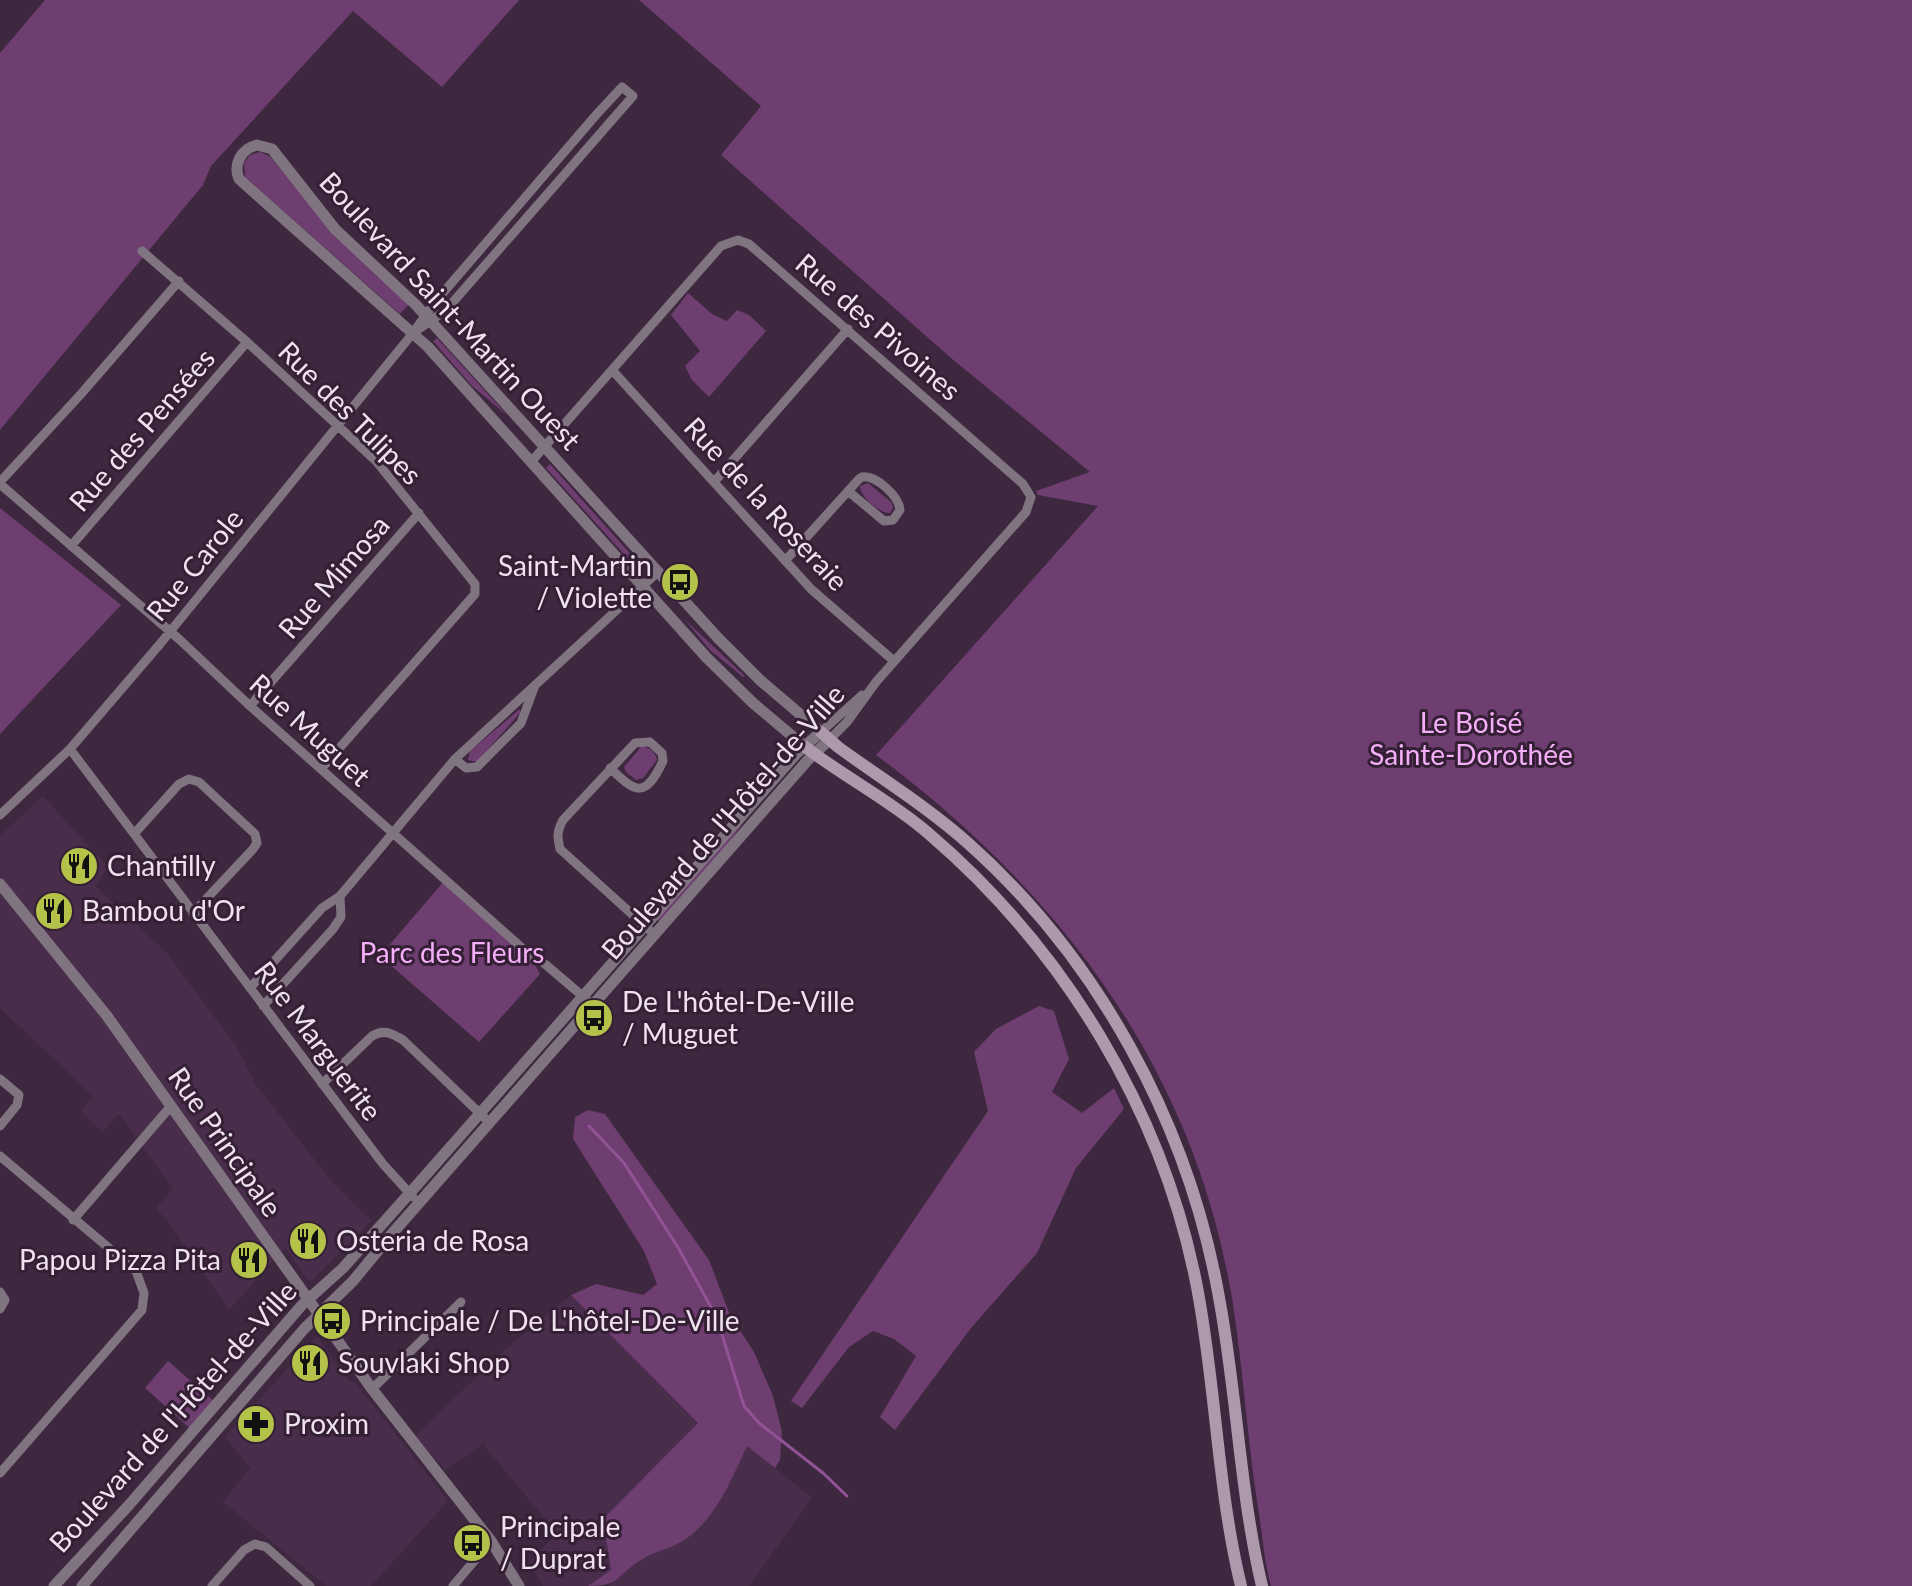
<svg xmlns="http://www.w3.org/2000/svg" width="1912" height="1586" viewBox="0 0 1912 1586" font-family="Lato,sans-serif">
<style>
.built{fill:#492e4b}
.green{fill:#6e3e71}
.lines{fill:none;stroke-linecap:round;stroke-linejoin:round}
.stream{stroke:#925396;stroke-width:3}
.minor{stroke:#807480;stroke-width:9}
.tertiary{stroke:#807480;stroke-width:11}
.secondary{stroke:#ac9aac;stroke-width:12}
.labels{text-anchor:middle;stroke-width:6;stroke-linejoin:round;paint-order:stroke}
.street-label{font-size:28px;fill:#efe1f0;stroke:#341f35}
.poi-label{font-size:28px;fill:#efe1f0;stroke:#341f35;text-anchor:start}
.park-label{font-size:28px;fill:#f5aff8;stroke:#341f35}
</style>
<rect width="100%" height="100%" fill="#3e283f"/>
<path class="built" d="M43,796L108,867L95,886L166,952L238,1049L256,1085L329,1178L371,1221L313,1280L307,1279L285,1248L229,1310L172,1227L156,1208L173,1189L119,1114L102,1132L81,1111L93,1096L0,1008V836Z
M571,1295L698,1423L603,1519L611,1570L588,1586H543L529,1563L557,1533L483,1444L445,1470L415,1436L506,1349Z
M317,1336L342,1372L350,1382L354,1381L448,1501L371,1586H326L223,1502L250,1468L225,1437Z
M747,1445L812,1498L749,1586H609L641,1559L682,1542L703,1523L730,1482Z"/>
<path class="green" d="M45,0H519L442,87L353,11L211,166L203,185L0,430V53Z
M639,0H1912V1586H1271C1265,1565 1263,1542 1260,1520C1248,1449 1244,1376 1233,1304C1196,1072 1062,893 876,755L1098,506L1038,495L1036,491L1090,472L951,358L721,155L761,106Z
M260,152L271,157L335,236L409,304L400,314L245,177L244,163L250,155Z
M688,293L712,314L727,321L737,310L749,315L766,331L709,397L692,380L685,366L700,351L671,315Z
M437,338L508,416L472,386L433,341Z
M550,464L644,569L640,572L546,468Z
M868,483L892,503L893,508L890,513C879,513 860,497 860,486Z
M0,508L121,605L0,734Z
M684,619L745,676L743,677L710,650Z
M520,709V713L477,762L468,760L470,751Z
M641,747C648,746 656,752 657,760L643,778L636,780L626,772L624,767Z
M750,813L720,855L661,923L656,919Z
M445,880L530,955L540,974L479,1042L380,956Z
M1039,1006L1054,1011L1069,1059L1052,1092L1082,1113L1114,1088L1124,1109L1076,1168L1037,1253L971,1328L895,1430L880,1417L916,1356L894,1339L873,1331L849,1347L802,1408L791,1401L988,1111L974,1052L996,1029Z
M588,1110L605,1114L709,1260L730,1315L754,1352L773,1396L782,1432L780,1460L775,1468L747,1446C731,1480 715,1522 681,1542C669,1549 653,1552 641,1560C616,1575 622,1586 588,1586L611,1570L603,1519L698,1423L571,1295L596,1284L643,1295L657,1284L644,1251L573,1139L575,1117Z
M168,1361L217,1404L193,1431L145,1388Z"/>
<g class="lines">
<path class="stream" d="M589,1126L624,1163L679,1249L717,1318L744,1406L759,1423L823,1473L847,1496"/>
<path class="minor" d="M142,251L247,342L376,461L475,584V594L321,769
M613,371L811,589L894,661
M531,462L721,246L738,240L749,244L1023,484L1031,497L1026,512L876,682L847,722L829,740
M0,482L81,394L179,281
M714,482L848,329
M0,484L180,640L250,706L530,955L545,964L593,1005
M71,546L247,342
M785,561L859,479L862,477C876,475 899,496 900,510L893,520L884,521L848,491
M250,706L419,513
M821,732L862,695
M70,749L383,1164L413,1197
M455,759L466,768L477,767L521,723L534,688
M610,768C636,793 645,799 663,761L662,753L650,742L635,743L563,820C557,831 557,837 560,849L655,935
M0,815L70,749L160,644L413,333L436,301L596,115L622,87L633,96L446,310L413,333
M134,834L179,784L189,779L199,782L255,834L257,843L253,849L193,913
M250,988L322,908L340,896L455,759L658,572
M263,1006L333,929L341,917L340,896
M0,1079L19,1095L17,1105L0,1126
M322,1084L372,1036C384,1029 391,1033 403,1040L490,1123
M0,1156L136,1271L144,1293L142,1310L0,1473
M73,1220L171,1106
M0,1292L5,1300L0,1309
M372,1389L461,1302
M212,1586L244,1550L255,1544L266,1547L310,1586
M453,1586L491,1541"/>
<path class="tertiary" d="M0,884L107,1016L372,1389L491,1541L519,1586
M54,1586L129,1505L302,1305L343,1268L417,1185L797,753L821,732L761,681L718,638L416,305L335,229L272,149L257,145C241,149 233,164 239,179L428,347L706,657L753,703L804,746
M82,1586L304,1329L353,1281L390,1236L807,761L829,740"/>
<path class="secondary" d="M821,732L838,747C882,779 929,808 969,844C1099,960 1187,1123 1218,1292C1237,1390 1239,1489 1262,1586
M804,746C844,777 890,800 928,833C1064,949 1163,1111 1197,1287C1216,1386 1217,1487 1241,1586"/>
</g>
<defs>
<g id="bus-disc" transform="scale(2)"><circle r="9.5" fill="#b5c24a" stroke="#341f35"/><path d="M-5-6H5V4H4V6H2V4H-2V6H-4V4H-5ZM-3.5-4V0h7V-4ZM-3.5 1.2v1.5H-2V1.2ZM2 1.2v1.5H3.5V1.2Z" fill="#111"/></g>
<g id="restaurant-disc" transform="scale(2)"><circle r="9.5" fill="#b5c24a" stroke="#341f35"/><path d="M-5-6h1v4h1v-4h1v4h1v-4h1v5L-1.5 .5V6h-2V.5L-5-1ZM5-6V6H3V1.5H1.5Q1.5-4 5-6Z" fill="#111"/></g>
<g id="pharmacy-disc" transform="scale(2)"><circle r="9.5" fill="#b5c24a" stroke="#341f35"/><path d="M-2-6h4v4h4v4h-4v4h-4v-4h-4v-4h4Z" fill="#111"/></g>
</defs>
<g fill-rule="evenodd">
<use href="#bus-disc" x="680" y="582"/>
<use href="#restaurant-disc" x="79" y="866"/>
<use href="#restaurant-disc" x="54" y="911"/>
<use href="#bus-disc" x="594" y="1018"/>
<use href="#restaurant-disc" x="308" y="1241"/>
<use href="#restaurant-disc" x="249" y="1260"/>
<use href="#bus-disc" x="332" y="1321"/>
<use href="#restaurant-disc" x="310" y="1363"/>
<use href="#pharmacy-disc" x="256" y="1424"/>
<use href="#bus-disc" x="472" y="1543"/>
</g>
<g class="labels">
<g class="street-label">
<text transform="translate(450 311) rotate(47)" y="10">Boulevard Saint-Martin Ouest</text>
<text transform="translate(878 327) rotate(41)" y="10">Rue des Pivoines</text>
<text transform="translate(350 413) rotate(45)" y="10">Rue des Tulipes</text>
<text transform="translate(142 430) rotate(-49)" y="10">Rue des Pensées</text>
<text transform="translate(766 504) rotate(47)" y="10">Rue de la Roseraie</text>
<text transform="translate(195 565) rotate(-51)" y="10">Rue Carole</text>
<text transform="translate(334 577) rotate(-49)" y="10">Rue Mimosa</text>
<text transform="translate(310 730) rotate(42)" y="10">Rue Muguet</text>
<text transform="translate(723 822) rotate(-49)" y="10">Boulevard de l'Hôtel-de-Ville</text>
<text transform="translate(318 1041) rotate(53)" y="10">Rue Marguerite</text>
<text transform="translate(225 1142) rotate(55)" y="10">Rue Principale</text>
<text transform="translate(173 1417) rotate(-48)" y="10">Boulevard de l'Hôtel-de-Ville</text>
</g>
<g class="poi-label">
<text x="652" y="576" text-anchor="end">Saint-Martin<tspan x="652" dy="32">/ Violette</tspan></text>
<text x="107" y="876">Chantilly</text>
<text x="82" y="921">Bambou d'Or</text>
<text x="622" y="1012">De L'hôtel-De-Ville<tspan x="622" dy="32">/ Muguet</tspan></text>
<text x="336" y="1251">Osteria de Rosa</text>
<text x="221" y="1270" text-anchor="end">Papou Pizza Pita</text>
<text x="360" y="1331">Principale / De L'hôtel-De-Ville</text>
<text x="338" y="1373">Souvlaki Shop</text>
<text x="284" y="1434">Proxim</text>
<text x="500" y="1537">Principale<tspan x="500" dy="32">/ Duprat</tspan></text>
</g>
<g class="park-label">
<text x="1471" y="733">Le Boisé<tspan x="1471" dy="32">Sainte-Dorothée</tspan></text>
<text x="452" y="963">Parc des Fleurs</text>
</g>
</g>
</svg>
